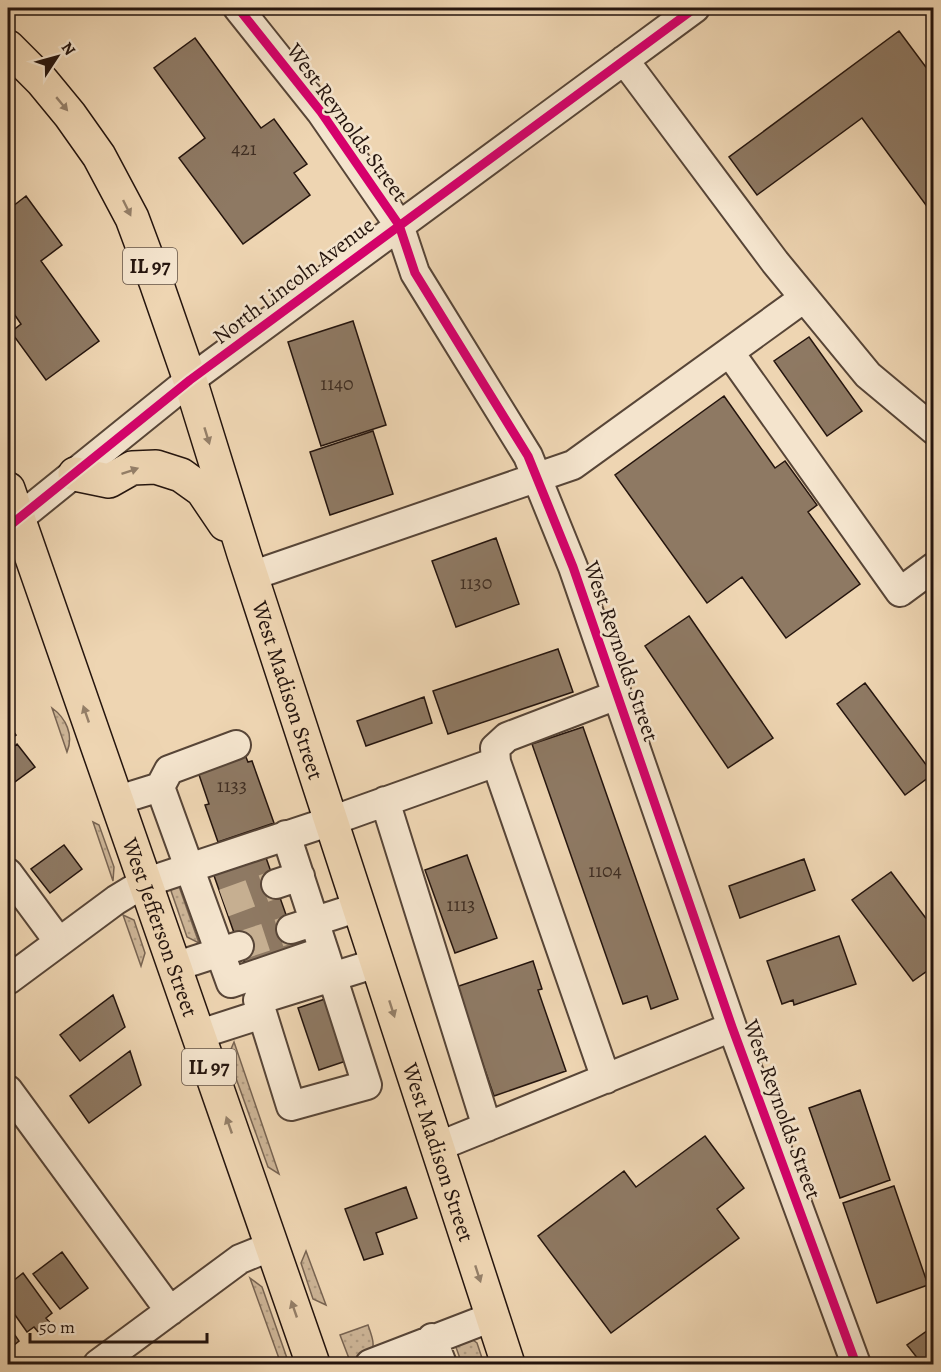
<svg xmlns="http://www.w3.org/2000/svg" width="941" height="1372" viewBox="0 0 941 1372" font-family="Alegreya,serif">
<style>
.grass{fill:url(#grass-dots);stroke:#786452;stroke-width:1.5}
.building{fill:#8e7963;stroke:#25150e;stroke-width:1.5}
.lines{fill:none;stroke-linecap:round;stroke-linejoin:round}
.minor-tunnel{stroke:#c6af91;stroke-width:28;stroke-dasharray:28 14;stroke-linecap:butt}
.minor-casing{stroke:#574537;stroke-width:32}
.major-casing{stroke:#25150e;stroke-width:36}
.minor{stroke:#f4e4cd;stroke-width:28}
.major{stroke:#eed5b2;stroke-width:33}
.cycleway-casing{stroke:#f4e4cd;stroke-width:13}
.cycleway{stroke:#d6006c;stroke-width:9}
.oneway{fill:#947f68}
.labels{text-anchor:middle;stroke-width:5;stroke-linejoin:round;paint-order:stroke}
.number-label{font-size:20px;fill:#3f2e23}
.shield{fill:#f4e4cd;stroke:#635347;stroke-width:1.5}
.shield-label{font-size:21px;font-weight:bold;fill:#25150e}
.street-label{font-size:22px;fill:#25150e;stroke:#f4e4cd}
</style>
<defs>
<pattern id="grass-dots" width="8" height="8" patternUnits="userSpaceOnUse" patternTransform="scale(1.5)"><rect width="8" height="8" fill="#ccb496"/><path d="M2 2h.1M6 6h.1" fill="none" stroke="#af9a80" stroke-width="1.8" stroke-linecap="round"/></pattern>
</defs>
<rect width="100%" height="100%" fill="#eed5b2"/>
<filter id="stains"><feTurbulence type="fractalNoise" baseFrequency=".00333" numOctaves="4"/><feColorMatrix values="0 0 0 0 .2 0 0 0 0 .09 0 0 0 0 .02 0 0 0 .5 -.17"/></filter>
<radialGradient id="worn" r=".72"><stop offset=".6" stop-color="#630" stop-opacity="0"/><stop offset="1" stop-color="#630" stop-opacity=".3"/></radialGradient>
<path class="grass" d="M52,708C66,718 74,735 67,752Z
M93,822L99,825L114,867L113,881Z
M175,875L199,943L187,937L170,888Z
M123,915L134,920L145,953L141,966Z
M234,1042L279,1174L268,1167L228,1056Z
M306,1251L326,1305L313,1299L301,1263Z
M250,1278L262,1287L288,1361L287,1364H281Z
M368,1325C377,1350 376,1353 350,1361L340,1335Z
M466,1335L477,1343L484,1364H462L453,1339Z"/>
<path class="building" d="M899,31L934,78V216L862,118L757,195L729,157Z
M195,38L261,128L274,119L307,164L294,173L310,195L243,244L179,158L205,138L154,68Z
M26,196L62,245L41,261L99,341L46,380L11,332L21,324L8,305V210Z
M353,321L386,425L321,446L288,342Z
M809,337L862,411L827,436L774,361Z
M724,396L775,468L785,461L817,505L808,512L860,584L786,638L742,577L707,603L615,475Z
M373,431L393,494L330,515L310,452Z
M496,538L519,604L456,627L432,561Z
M689,616L773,738L728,768L645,646Z
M558,649L573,692L448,734L433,691Z
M865,683L933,774L905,795L837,704Z
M424,697L432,723L366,746L357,721Z
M8,724L16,735L8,741Z
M583,727L678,999L651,1009L647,996L623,1004L532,744Z
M17,744L35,767L8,787V752Z
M243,750L248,762L252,761L274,823L218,842L205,805L209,804L196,766Z
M64,845L82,869L50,893L31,869Z
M264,852L298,949L246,967L212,870Z
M467,855L497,938L455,953L425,870Z
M804,859L815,890L740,918L729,886Z
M891,872L934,929V966L913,981L852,900Z
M8,891L13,899L8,904L12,910L8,913Z
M839,936L856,984L794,1005L793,1000L782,1004L767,961Z
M533,961L542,989L538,990L566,1071L494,1096L456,987Z
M113,995L125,1027L80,1061L60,1035Z
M325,999L346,1061L319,1070L298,1008Z
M130,1051L141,1085L89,1123L70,1096Z
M860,1090L890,1180L840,1198L809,1108Z
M705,1136L744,1188L717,1209L739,1238L611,1333L538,1236L624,1171L636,1187Z
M894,1186L928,1285L877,1303L843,1203Z
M406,1187L417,1218L376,1233L383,1254L364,1260L345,1209Z
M62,1252L88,1288L60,1309L33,1274Z
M23,1273L52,1313L46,1318L51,1324L39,1333L34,1327L27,1332L8,1305V1285Z
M8,1325L19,1341L8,1350Z
M934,1326V1364H922L907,1345Z"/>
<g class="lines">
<path class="minor-tunnel" d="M224,903L276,884
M239,946L291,929"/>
<g class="minor-casing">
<path id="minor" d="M238,8L321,112L399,225L415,273L528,456L573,567L732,1027L856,1364
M624,60L775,262L868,375L934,430
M730,353L900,592L934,567
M8,527L190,380L695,8
M251,576L573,465L804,298
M236,745L169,770L160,787L231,983L324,951L286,835
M496,762L606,1079
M115,801L160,787
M385,801L487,1127
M8,873L59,942
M276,884L300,876
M291,929L359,907
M324,951L367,1085L291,1106L258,1000L377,963
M174,967L239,946
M8,980L116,900L144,883L331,821L496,762L495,748L507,737L617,695
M197,1035L262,1014
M8,1090L170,1311
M437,1147L732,1027
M432,1338L442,1364
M98,1364L240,1259L272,1246
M370,1364L492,1317"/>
</g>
<g class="major-casing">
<g id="major">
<path id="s1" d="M8,47L42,81L70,115L99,156L132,218L157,285L190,380L244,554L508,1364"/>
<path d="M75,474L109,481L132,468L156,467L181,475L202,490L225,524"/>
<path id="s2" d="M8,489L313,1364"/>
</g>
</g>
<use href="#minor" class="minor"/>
<use href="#major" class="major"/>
<g class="cycleway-casing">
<path id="cycleway" d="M238,8L321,112L399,225L415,273L528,456L573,567L732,1027L856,1364
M8,527L190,380L695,8"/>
</g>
<use href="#cycleway" class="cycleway"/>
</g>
<defs><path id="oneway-solid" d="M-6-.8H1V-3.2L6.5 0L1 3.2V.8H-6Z" transform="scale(1.5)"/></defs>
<g class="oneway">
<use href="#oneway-solid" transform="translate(62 104) rotate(50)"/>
<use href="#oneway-solid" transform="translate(127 208) rotate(64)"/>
<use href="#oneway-solid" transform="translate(207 436) rotate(73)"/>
<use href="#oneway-solid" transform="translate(130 471) rotate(-19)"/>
<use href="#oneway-solid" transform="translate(86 714) rotate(-109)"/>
<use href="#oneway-solid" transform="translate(392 1009) rotate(72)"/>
<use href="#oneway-solid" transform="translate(229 1125) rotate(-109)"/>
<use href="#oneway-solid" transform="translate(478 1274) rotate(72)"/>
<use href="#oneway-solid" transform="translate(294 1309) rotate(-109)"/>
</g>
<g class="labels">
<g class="number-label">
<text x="244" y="155">421</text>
<text x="337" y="390">1140</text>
<text x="476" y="589">1130</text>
<text x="232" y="792">1133</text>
<text x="605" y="877">1104</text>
<text x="461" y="911">1113</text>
</g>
<g class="shield">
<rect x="123" y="248" width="54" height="36" rx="4.5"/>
<rect x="182" y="1049" width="54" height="36" rx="4.5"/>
</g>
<g class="shield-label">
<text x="150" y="273">IL 97</text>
<text x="209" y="1074">IL 97</text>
</g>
<g class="street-label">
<text transform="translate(348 122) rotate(54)" y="8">West Reynolds Street</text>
<text transform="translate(293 280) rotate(-37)" y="8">North Lincoln Avenue</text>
<text transform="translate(622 651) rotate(71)" y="8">West Reynolds Street</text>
<text dy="8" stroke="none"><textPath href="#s1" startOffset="710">West Madison Street</textPath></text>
<text dy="8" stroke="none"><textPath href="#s2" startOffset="464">West Jefferson Street</textPath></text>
<text transform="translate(783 1109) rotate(70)" y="8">West Reynolds Street</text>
<text dy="8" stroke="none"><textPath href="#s1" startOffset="1196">West Madison Street</textPath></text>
</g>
</g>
<rect width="941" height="1372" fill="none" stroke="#eed5b2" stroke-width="30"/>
<rect x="9" y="9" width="923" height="1354" fill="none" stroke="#25150e" stroke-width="3"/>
<rect x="15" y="15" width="911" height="1342" fill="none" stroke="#25150e" stroke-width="1.5"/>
<g transform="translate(57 57) rotate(54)" stroke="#f4e4cd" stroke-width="4.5" paint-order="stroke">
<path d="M0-4.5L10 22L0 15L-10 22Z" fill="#25150e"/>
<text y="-9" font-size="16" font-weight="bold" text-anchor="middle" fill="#25150e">N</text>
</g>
<path d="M30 1333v9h177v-9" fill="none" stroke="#25150e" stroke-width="3"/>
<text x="39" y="1333" font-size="18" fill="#25150e" stroke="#f4e4cd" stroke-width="4.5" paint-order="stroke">50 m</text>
<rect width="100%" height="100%" filter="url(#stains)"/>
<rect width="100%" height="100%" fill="url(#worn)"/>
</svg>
